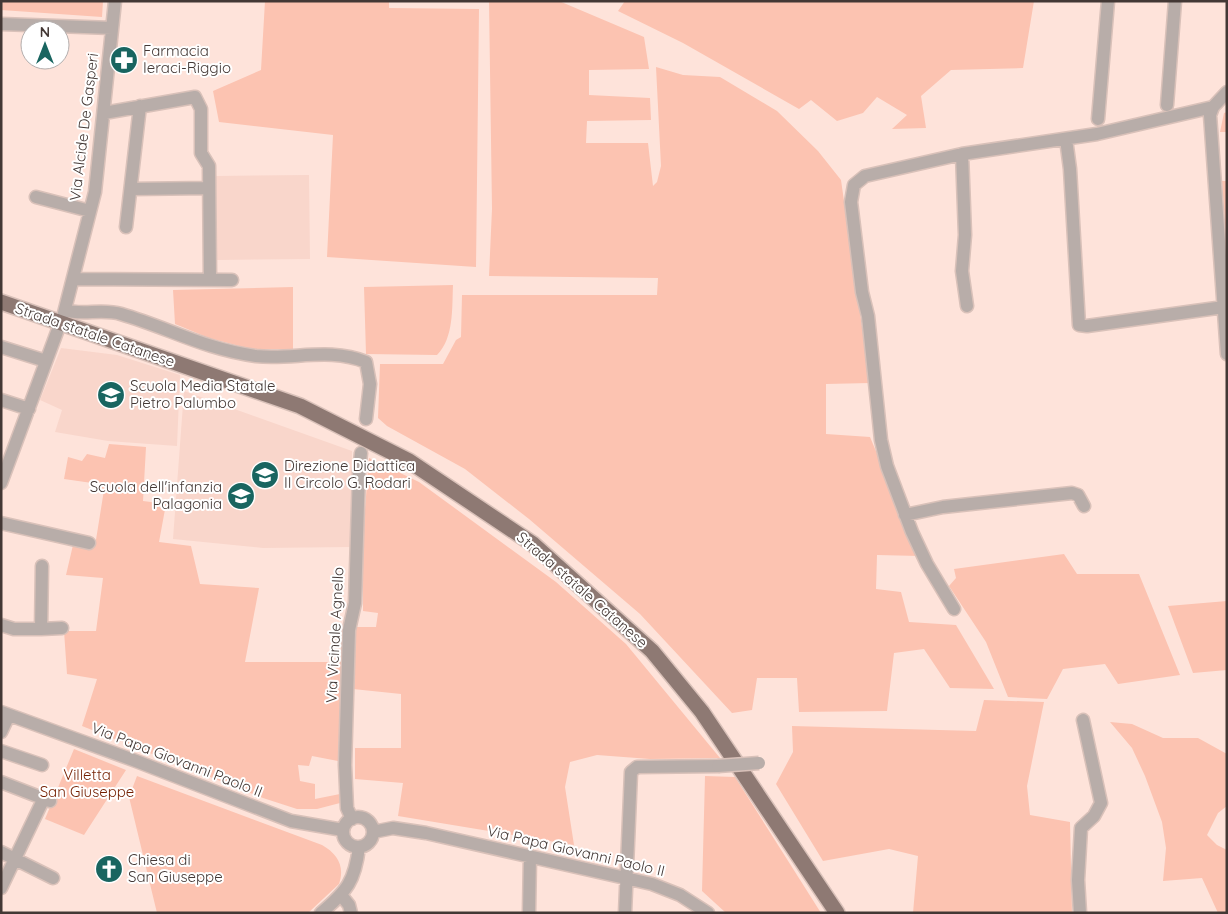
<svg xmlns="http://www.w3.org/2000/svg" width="1228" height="914" viewBox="0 0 1228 914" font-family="Quicksand,sans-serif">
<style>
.built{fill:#f9d6cb}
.green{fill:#fcc3b1}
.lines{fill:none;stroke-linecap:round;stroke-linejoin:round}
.minor-casing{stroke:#d9c1b9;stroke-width:15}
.major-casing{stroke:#d9c1b9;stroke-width:18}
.minor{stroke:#b8ada9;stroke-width:12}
.major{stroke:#8e7973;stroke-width:15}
.minor-bridge-casing{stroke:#d9c1b9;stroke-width:15;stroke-linecap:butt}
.minor-bridge{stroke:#b8ada9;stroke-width:12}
.labels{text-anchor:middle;stroke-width:4;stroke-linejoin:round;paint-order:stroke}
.poi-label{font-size:15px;fill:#433835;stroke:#fff;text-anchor:start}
.street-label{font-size:15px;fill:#433835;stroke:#fff}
.park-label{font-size:15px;fill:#741f00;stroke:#fff}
</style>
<rect width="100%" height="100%" fill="#fee3da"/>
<path class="built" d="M309,175L310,259L217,260L216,176Z
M61,348L117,355L180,375L177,446L108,441L55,432L62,410L40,400Z
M184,391L352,451L350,547L263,548L173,539Z"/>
<path class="green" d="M1,1H103L102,17L1,10Z
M265,1H389V8L479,9L476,267L327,257L333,135L219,122L213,91L261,70Z
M489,1H559L644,37L649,69L589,70V95L650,98L651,120L587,121L586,143H648L653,186L657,182L661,166L656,67L683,75L720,77L777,111L818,151L841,180L870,383L826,384V434L870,437L920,556L877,555L876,589L901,592L909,622L956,625L994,689L950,688L924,649L894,653L887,711L799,712L797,678H757L752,710L732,713L640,614L529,519L465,469L387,426L378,418L380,364H443L456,340L461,337L462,295H657L658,278L489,276L492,209Z
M625,1H1034L1023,68L951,70L921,96L926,128L892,129L907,115L877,97L863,113L837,121L811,100L799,109L683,43L618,11Z
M1227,112V132H1220L1224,113Z
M1222,181H1227V252Z
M453,285C452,308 454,338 437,355L366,354L364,287Z
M293,287V349H251L209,338L175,324L173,290Z
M109,444L146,447L143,501L166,504L159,542L191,546L200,584L259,588L245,662H342L338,761L312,756L309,766L298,765L300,781L315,784V799L340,794V803L317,809H297L263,798L82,726L97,679L67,674L64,631H96L103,578L66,575L73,545L86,547L95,546L104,490L99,484L64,479L68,457L82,461L87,454L105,458Z
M369,458L419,482L556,582L626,644L720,758L650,759L597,755L570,762L565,787L574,845L398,816L403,783L355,779V748H401V694L353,689L354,627H376L378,613L363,611V535Z
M1064,554L1077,574H1139L1180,675L1118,684L1105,664L1063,669L1047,699L1008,697L986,642L949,586L956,578L954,569Z
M1227,601V670L1193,673L1168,606Z
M984,700L1044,702L1027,786L1030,815L1070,822L1072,913H913L918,856L889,849L823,861L776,784L793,752L792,726L976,731Z
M1110,722L1132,724L1163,738H1198L1227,754V806L1218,813L1207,835L1217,845L1227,850V913H1218L1202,878L1163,881L1166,848L1162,822L1145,776L1132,748Z
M74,749L126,770L84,835L45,819Z
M137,776L322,845C338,854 345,867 339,884L308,913H157L129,797Z
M705,776L735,777L821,913H726L702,891Z"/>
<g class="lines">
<g class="minor-casing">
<path id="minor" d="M1,24L112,28
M1227,92L1213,107L1210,115L1227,354
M1167,105L1175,1
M104,113L195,97L201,109V153L209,166L210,280
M1098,119L1108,1
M1066,139L1070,169L1079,325L1087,326L1224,307
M962,154L965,235L962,271L967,306
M131,189L209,188
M36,197L90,211
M126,227L140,106
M73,279L232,280
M65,310C82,316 102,308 121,314C169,328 204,349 256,356C293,360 330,347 366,362L370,384L366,419
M64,313L95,192L115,1
M1,347L46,361
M1,400L29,409
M1,483L57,332
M905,515L943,507L1072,493L1078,495L1084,506
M1,523L89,543
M954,609L927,564L912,532L887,466L881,440L868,316L862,292L851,202L854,185L865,176L962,154L1097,134L1213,107
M1,625L14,629H41L42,566
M41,629L62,628
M1,712L136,761L291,821L343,830
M1,732L9,715
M1,751L42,765
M1,782L50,801
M343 832a15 15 0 1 1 30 0a15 15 0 1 1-30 0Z
M352,819L347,808L345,765L349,630L355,603L359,471L361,453
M373,832L393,828L426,833L652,884L680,895L708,913
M1,852L53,878
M1,888L44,798
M341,895L349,905L351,913
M321,913C347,891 355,881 359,847
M529,913L530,856
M625,913L631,772L637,767L718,766
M1080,913L1078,880L1081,828L1094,816L1101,803L1083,720"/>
</g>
<g class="major-casing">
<path id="major" d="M1,302L300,406L409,461L533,544L652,651L702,712L837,913"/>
</g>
<use href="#minor" class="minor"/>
<use href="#major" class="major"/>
<g class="minor-bridge-casing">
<path id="minor-bridge" d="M718,766L759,763"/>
</g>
<use href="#minor-bridge" class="minor-bridge"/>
</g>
<defs>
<g id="pharmacy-disc" transform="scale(1.4375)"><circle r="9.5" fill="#196560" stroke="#fff"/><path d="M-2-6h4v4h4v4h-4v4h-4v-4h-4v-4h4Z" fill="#fff"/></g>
<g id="school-disc" transform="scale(1.4375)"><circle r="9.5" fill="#196560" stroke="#fff"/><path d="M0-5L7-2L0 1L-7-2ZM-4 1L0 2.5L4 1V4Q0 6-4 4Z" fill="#fff"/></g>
<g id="church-disc" transform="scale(1.4375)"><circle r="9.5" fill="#196560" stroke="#fff"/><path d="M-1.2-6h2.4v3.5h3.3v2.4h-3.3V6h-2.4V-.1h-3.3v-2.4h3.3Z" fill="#fff"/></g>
</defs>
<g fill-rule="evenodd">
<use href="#pharmacy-disc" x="124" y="60"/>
<use href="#school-disc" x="111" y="395"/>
<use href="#school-disc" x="265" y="475"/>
<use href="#school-disc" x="241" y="496"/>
<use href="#church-disc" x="109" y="869"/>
</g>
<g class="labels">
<g class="poi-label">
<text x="143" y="56">Farmacia<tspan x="143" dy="17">Ieraci-Riggio</tspan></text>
<text x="130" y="391">Scuola Media Statale<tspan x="130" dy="17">Pietro Palumbo</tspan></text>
<text x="284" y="471">Direzione Didattica<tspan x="284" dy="17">II Circolo G. Rodari</tspan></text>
<text x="222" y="492" text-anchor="end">Scuola dell'infanzia<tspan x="222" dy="17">Palagonia</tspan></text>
<text x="128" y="865">Chiesa di<tspan x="128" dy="17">San Giuseppe</tspan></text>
</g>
<g class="street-label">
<text transform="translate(84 127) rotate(-83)" y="5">Via Alcide De Gasperi</text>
<text transform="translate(95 335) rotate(19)" y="5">Strada statale Catanese</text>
<text transform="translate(582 590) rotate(41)" y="5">Strada statale Catanese</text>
<text transform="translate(335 635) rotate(-87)" y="5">Via Vicinale Agnello</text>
<text transform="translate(177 760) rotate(21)" y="5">Via Papa Giovanni Paolo II</text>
<text transform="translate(576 851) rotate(13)" y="5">Via Papa Giovanni Paolo II</text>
</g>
<g class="park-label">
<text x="87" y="780">Villetta<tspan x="87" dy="17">San Giuseppe</tspan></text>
</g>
</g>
<rect width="1228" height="914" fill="none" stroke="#433835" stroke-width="5"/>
<g transform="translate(45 45)"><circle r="24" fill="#ffffff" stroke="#b4afae"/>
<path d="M0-4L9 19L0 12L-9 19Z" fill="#196560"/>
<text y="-8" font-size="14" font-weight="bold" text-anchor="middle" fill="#433835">N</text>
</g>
</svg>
